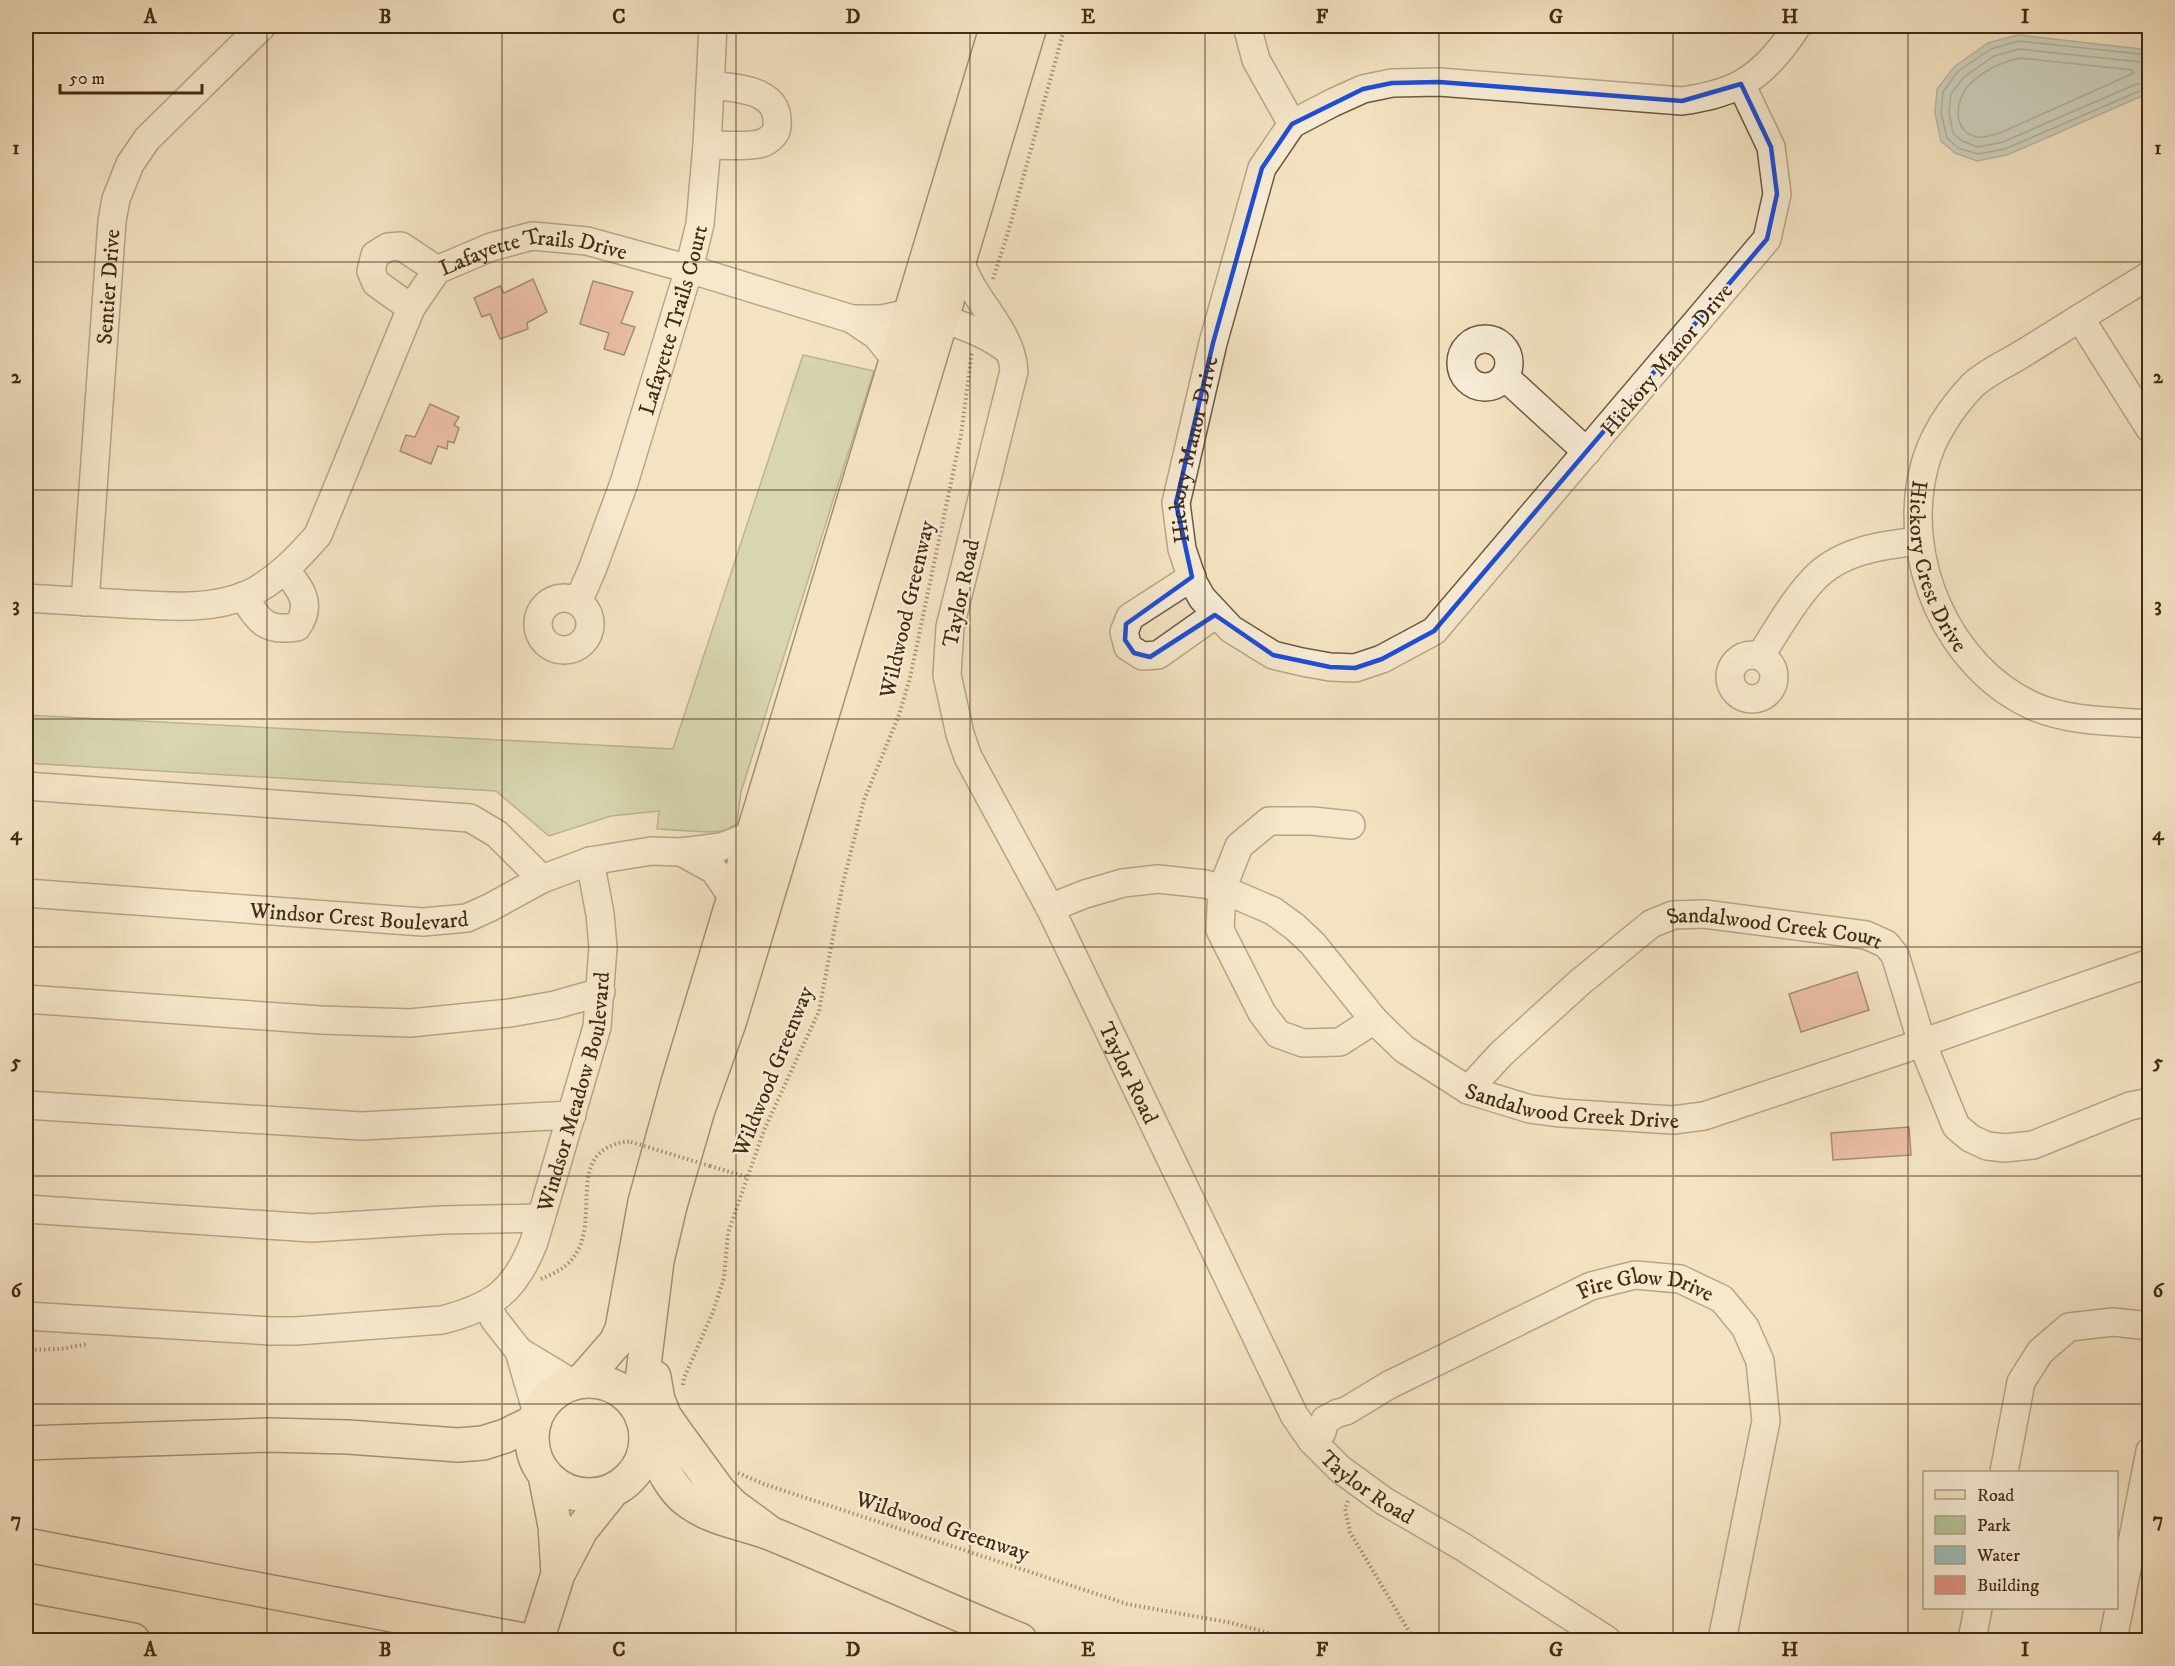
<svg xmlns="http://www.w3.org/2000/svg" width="2175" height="1666" viewBox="0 0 2175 1666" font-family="'IM FELL DW Pica',serif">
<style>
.green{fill:#b5c598;stroke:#7c7856;stroke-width:1.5}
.water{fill:#9ebdba;stroke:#798378;stroke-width:1.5}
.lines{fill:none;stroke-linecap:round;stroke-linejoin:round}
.shore{stroke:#707467;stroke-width:1.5}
.building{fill:#e29384;stroke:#422c14;stroke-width:1.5}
.minor-casing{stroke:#6e5a40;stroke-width:30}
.major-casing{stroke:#422c14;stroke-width:36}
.highway-casing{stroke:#422c14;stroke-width:36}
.path{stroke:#422c14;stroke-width:4;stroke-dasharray:1.5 3;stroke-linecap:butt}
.minor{stroke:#f8edd7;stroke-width:27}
.major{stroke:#f4e3c2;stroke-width:33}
.highway{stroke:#f4e3c2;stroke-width:33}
.path-bridge{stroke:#422c14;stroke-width:4;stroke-dasharray:1.5 3;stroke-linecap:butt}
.marked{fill:none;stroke:#1d4ed8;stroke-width:4.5;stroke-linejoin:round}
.grid{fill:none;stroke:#422c14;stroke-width:1.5;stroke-opacity:0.55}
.labels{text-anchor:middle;stroke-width:4.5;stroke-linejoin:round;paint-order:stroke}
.street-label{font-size:22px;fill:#422c14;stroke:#f8edd7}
.neatline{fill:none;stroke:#422c14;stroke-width:2}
.grid-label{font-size:20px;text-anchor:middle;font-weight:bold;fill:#422c14}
</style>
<rect width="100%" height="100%" fill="#f4e3c2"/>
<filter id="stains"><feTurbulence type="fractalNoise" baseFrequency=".00333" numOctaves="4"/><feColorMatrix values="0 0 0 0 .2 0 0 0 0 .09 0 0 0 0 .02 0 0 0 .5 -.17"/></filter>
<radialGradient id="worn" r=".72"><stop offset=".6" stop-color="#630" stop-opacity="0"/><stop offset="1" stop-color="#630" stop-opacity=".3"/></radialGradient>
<path class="green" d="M803,355L874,371L741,792L737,823L725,831L707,832L657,829L659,811L611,816L549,836L496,791L26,763V715L673,749Z"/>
<path class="water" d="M2018,35L2149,50V93L2007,155L1977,161L1955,153L1941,141L1935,113L1937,89L1954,67L1988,43Z"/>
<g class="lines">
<path class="shore" d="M2150,55L2018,41L1991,49L1958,71L1943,92L1941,113L1947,138L1958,148L1978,154L2005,149L2137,92L2150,88
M2020,58L2132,70L2134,73L2000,133C1993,135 1984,138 1977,137C1951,132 1955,98 1970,84C1984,70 2002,62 2020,58Z
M2150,63L2019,49L1994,56L1964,77L1951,94L1949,112L1953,133L1962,141L1978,147L2003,142L2134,85L2150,81"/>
</g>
<path class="building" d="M533,279L547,312L527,323L528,329L500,339L490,314L482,317L474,298L500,286L504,293Z
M593,281L633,292L621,323L635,327L624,355L604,349L609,333L580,324Z
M430,404L459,417L454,425L459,428L454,443L448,441L447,449L438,446L431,464L400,451L406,435L415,437Z
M1857,972L1869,1010L1801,1032L1789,994Z
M1909,1127L1911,1155L1833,1160L1831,1133Z"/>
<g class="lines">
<g class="minor-casing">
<g id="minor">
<path d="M1247,26L1256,60L1292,124"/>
<path id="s1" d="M1741,84L1771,147L1777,194L1767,239L1434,631L1382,659L1355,668L1330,667L1302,662L1273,655L1231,629L1202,598L1193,582L1182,549L1176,503L1213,343L1262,168L1292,124L1332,103L1363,89L1392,83L1439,82L1682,101C1701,98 1723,94 1741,84C1765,71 1783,48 1797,26"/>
<path d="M707,145C724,145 743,147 759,144C767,142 777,135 777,126C780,88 737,89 711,85"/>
<path id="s2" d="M959,260C964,270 968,281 974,290C990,316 1012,340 1014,371L950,627L947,675L960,734L968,757L1050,908L1294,1415L1312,1441L1340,1469L1384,1501L1463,1547L1607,1640"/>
<path id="s3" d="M2150,275C2107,301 2064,328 2022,354C2006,364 1985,373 1972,386C1951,408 1931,438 1924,468C1901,558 1947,667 2033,706C2069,722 2111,721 2150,724"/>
<path d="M411,308L376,283L371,271L375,255L388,247L401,246L437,270"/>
<path d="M942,318C966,327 990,335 1010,352"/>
<path d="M2080,318L2150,429"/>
<path d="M852,319L877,336L896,360"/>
<circle cx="1485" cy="363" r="24"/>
<path d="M1505,377L1587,452"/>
<path d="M1192,577L1130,617L1124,632L1128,647L1142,656L1158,655L1216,614"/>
<path d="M243,596C259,621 265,632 297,627C313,604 301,589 285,570"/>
<path id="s4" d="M26,598C59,600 93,602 126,604C167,606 210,611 249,594C277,580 298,558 318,535L411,308L437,270L491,247L532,236L587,241L689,269L852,319H882L910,313"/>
<circle cx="564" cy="624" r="26"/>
<path id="s5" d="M85,602L112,221L116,199L130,164L147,139L262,26"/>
<path id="s6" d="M578,602L592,570L624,483L689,269L700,224L707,145L713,26"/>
<circle cx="1752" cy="677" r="22"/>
<path d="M1760,656C1777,631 1792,602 1813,580C1839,551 1882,545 1919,541"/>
<path d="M26,786L470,818L497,834L542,879"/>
<path d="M1351,825L1312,821H1269L1239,846L1222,889L1220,930L1262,1013L1278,1034L1303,1043L1340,1042L1374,1020"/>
<path d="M681,852L714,870L733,898"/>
<path id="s7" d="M26,893L423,922L467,918L491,907L542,879L590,861L651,851L681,852L721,847L752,835"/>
<path id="s8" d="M1050,908L1085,894L1123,883L1158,879L1205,884L1222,889L1273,911L1295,927L1313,944L1374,1020L1404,1049L1468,1090L1530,1109L1561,1113L1673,1120L1704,1116L1922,1043L2150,963"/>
<path d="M26,999L321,1020L410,1023L510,1013L555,1005L601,992"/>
<path id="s9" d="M1468,1090L1501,1054L1579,983L1651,924L1673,915L1704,914L1866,935L1886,944L1895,955L1922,1043L1956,1126L1970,1138L1987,1146L2005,1148L2033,1145L2130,1106L2150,1102"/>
<path d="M26,1105L361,1126L572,1115"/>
<path d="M26,1209L312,1228L442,1220L541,1218"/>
<path d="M487,1305L494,1319L519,1351L537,1413"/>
<path id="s10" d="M26,1316L271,1331H296L442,1320C493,1307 515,1291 534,1242L597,1027L603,947L600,914L590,861"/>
<path d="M519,1351L572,1383"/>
<path id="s11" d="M1312,1441L1322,1432L1325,1420L1338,1413L1346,1411L1389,1385L1591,1286L1635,1275L1680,1279L1722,1299L1745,1327L1760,1361L1766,1421L1722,1640"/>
<path d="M2004,1472L2021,1382L2040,1352L2069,1327L2113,1322L2150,1326"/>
<path d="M1972,1640L1978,1608"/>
<path d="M2113,1640L2150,1451"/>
</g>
</g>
<g class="major-casing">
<path id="major" d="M654,1377L658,1400L665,1417L677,1434L718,1490L732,1505L766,1530
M532 1438a57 57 0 1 1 114 0a57 57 0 1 1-114 0Z
M582,1381L616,1342L622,1329L645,1202L677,1086L997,26
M642,1418L641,1389L657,1261L670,1206L698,1110L729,1023L749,957L1030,26
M545,1475L555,1526L558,1574
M537,1640L558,1574L581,1530L613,1490"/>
</g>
<g class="highway-casing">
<path id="highway" d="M646,1436C658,1456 666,1482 684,1498C710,1520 742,1522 772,1534C855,1568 937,1606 1020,1640
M26,1443L268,1435L348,1437L458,1445L483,1443L505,1436L534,1422
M26,1545L523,1640
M26,1620L133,1640"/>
</g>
<path class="path" d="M993,279L1009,229L1065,26
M710,1166L747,1177
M541,1279C555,1273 569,1267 577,1252C596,1219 574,1169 605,1149C614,1144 621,1141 631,1142
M26,1350L60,1349L88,1344
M683,1385L684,1378L713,1312L724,1278L728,1233L764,1130L819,1011L843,883L864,800L899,715L910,678L961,435L972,352
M738,1473L764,1484L1127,1604L1232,1623L1294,1640
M1348,1501L1345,1509L1350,1532L1414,1640"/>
<use href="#minor" class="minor"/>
<use href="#major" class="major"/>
<use href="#highway" class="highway"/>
<path class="path-bridge" d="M631,1142L710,1166"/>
</g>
<path d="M0 0H2175V1666H0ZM1439,82L1682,101L1741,84L1771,147L1777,194L1767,239L1434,631L1382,659L1355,668L1330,667L1273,655L1215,615L1150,657L1134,653L1125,640L1126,624L1192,577L1176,503L1213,343L1262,168L1292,124L1363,89L1392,83Z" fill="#f4e3c2" fill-opacity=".55" fill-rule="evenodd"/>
<path class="marked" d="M1439,82L1682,101L1741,84L1771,147L1777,194L1767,239L1434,631L1382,659L1355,668L1330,667L1273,655L1215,615L1150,657L1134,653L1125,640L1126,624L1192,577L1176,503L1213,343L1262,168L1292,124L1363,89L1392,83Z"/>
<path class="grid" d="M267,26V1640M502,26V1640M736,26V1640M970,26V1640M1205,26V1640M1439,26V1640M1673,26V1640M1908,26V1640M26,262H2150M26,490H2150M26,719H2150M26,947H2150M26,1176H2150M26,1404H2150"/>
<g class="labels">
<g class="street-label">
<text dy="8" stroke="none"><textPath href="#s4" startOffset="708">Lafayette Trails Drive</textPath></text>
<text dy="8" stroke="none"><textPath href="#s5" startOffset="316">Sentier Drive</textPath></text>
<text dy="8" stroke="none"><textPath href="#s6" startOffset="298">Lafayette Trails Court</textPath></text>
<text transform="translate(1666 359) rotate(-50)" y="8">Hickory Manor Drive</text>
<text dy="8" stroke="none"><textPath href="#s1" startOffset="1095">Hickory Manor Drive</textPath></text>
<text dy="8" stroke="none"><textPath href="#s3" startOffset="408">Hickory Crest Drive</textPath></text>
<text transform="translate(960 593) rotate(-78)" y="8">Taylor Road</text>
<text transform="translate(906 609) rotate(-77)" y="8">Wildwood Greenway</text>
<text dy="8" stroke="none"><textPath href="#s7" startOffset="334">Windsor Crest Boulevard</textPath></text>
<text dy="8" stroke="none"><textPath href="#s9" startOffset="374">Sandalwood Creek Court</textPath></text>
<text transform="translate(772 1071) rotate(-68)" y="8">Wildwood Greenway</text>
<text dy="8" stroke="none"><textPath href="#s2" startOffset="876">Taylor Road</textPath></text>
<text dy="8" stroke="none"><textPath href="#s10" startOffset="700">Windsor Meadow Boulevard</textPath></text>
<text dy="8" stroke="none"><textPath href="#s8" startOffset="606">Sandalwood Creek Drive</textPath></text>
<text dy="8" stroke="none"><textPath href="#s11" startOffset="380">Fire Glow Drive</textPath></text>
<text dy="8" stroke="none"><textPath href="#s2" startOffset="1360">Taylor Road</textPath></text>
<text transform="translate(943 1525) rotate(18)" y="8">Wildwood Greenway</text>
</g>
</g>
<rect width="2175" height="1666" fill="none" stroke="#f4e3c2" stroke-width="66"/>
<rect x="1923" y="1471" width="195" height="138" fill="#f8edd7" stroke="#afa089" stroke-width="1.5"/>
<rect x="1935" y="1490" width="30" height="9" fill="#f4e3c2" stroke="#afa089" stroke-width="1.5"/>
<text x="1977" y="1501" font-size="18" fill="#422c14">Road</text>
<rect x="1935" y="1516" width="30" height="18" fill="#b5c598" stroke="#afa089" stroke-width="1.5"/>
<text x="1977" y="1531" font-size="18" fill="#422c14">Park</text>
<rect x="1935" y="1546" width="30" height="18" fill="#9ebdba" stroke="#afa089" stroke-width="1.5"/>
<text x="1977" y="1561" font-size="18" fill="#422c14">Water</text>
<rect x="1935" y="1576" width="30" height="18" fill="#e29384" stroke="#afa089" stroke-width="1.5"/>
<text x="1977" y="1591" font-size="18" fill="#422c14">Building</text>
<path d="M60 84v9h142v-9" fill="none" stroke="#422c14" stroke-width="3"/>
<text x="69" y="84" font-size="18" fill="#422c14" stroke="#f8edd7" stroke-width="4.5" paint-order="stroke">50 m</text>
<rect x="33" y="33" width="2109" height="1600" class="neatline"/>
<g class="grid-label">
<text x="150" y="23">A</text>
<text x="385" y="23">B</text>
<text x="619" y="23">C</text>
<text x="853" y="23">D</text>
<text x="1088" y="23">E</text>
<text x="1322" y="23">F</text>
<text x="1556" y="23">G</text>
<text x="1790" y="23">H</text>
<text x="2025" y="23">I</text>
<text x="16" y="154">1</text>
<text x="2158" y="154">1</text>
<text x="16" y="383">2</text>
<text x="2158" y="383">2</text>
<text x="16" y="611">3</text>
<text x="2158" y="611">3</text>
<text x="16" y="840">4</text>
<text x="2158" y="840">4</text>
<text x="16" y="1068">5</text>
<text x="2158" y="1068">5</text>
<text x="16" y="1297">6</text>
<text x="2158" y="1297">6</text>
<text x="16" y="1526">7</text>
<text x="2158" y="1526">7</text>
<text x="150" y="1656">A</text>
<text x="385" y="1656">B</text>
<text x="619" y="1656">C</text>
<text x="853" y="1656">D</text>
<text x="1088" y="1656">E</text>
<text x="1322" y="1656">F</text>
<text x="1556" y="1656">G</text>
<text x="1790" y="1656">H</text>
<text x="2025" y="1656">I</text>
</g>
<rect width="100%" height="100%" filter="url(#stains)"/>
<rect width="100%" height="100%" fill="url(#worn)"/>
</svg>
